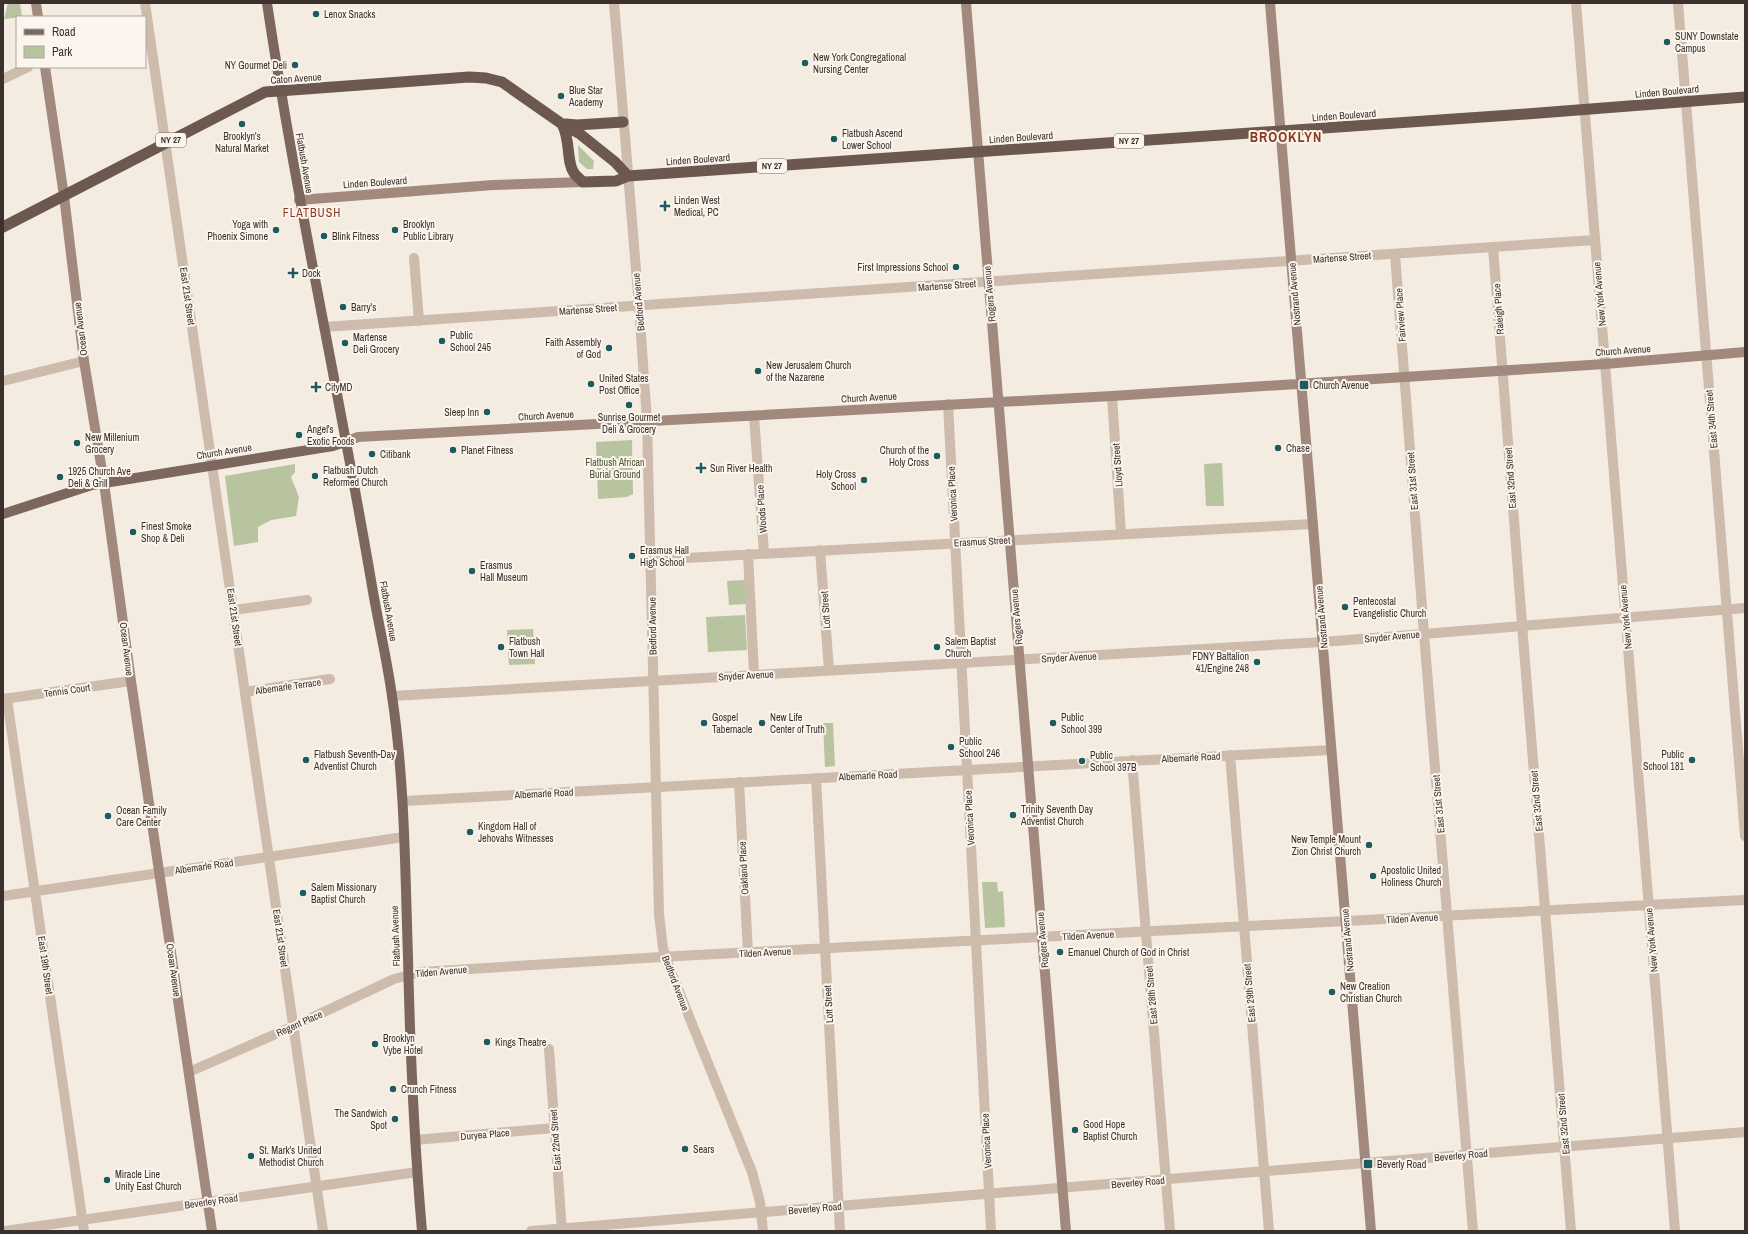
<svg xmlns="http://www.w3.org/2000/svg" width="1748" height="1234" viewBox="0 0 1748 1234" font-family="'Archivo Narrow',sans-serif">
<style>
.green{fill:#b8c4a0}
.lines{fill:none;stroke-linecap:round;stroke-linejoin:round}
.minor{stroke:#cdbbac;stroke-width:10}
.tertiary{stroke:#cdbbac;stroke-width:10}
.secondary{stroke:#a18a7d;stroke-width:10}
.primary{stroke:#7d675c;stroke-width:10}
.trunk{stroke:#6c584f;stroke-width:11}
.poi-dot{fill:#1f5a5e;stroke:#fbf5ee;stroke-width:1.5}
.labels{text-anchor:middle;stroke-width:4;stroke-linejoin:round;paint-order:stroke}
.shield{fill:#fbf5ee;stroke:#756b66;stroke-width:1}
.shield-label{font-size:9px;font-weight:bold;fill:#3b302b}
.poi-label{font-size:10px;fill:#3b302b;stroke:#fbf5ee;text-anchor:start}
.street-label{font-size:10px;fill:#3b302b;stroke:#fbf5ee}
.park-label{font-size:10px;fill:#4a5a2e;stroke:#fbf5ee}
.quarter-label{font-size:12px;letter-spacing:1px;fill:#8c3b22;stroke:#fbf5ee}
.district-label{font-size:14px;font-weight:bold;letter-spacing:1px;fill:#8c3b22;stroke:#fbf5ee}
</style>
<rect width="100%" height="100%" fill="#f4ebe1"/>
<path class="green" d="M8,3H20L22,17L4,19Z
M578,145L594,161L593,169H587L579,162Z
M632,440L633,494L627,497L598,499L596,442Z
M1222,463L1224,506H1206L1204,464Z
M295,464V472L291,477L299,497L296,516L271,520L258,527V542L234,546L225,476Z
M745,580L747,604L729,605L727,581Z
M745,615L747,650L708,652L706,617Z
M533,629L534,642L508,644L507,630Z
M534,650L535,664L509,665L508,651Z
M823,723H833L835,766L825,767Z
M982,882H997L998,892L1003,891L1005,927L985,928Z"/>
<g class="lines">
<path class="minor" d="M145,3L323,1231
M1576,3L1675,1231
M1678,3L1745,836
M3,79L28,67
M1493,247L1523,637L1571,1231
M1395,254L1424,634L1473,1231
M414,258L419,321
M324,327L1594,240
M3,381L84,361
M1112,396L1121,534
M948,404L991,1231
M754,416L764,553
M820,550L829,670
M748,554L754,674
M650,560L1313,524
M234,610L307,600
M245,692L330,679
M392,696L1323,642L1745,608
M3,699L131,681
M7,699L84,1231
M1230,755L1269,1231
M1132,760L1170,1231
M816,778L840,1231
M739,782L748,953
M404,801L1331,750
M3,896L404,837
M549,1049L562,1231
M189,1072L294,1026L394,979L421,972L678,956L1745,900
M415,1140L554,1128
M531,1231L1745,1132"/>
<path class="tertiary" d="M614,3L639,306L647,421L659,914L663,948L669,967L752,1172L760,1202L763,1231
M5,1231L417,1172"/>
<path class="secondary" d="M36,3L38,17
M966,3L1066,1231
M1270,3L1371,1231
M45,67L64,196L84,361L104,483L131,681L212,1231
M299,200L493,185L583,182
M345,442L358,437L1112,396L1605,364L1745,352"/>
<path class="primary" d="M267,3C296,198 339,391 372,586C378,622 387,659 392,696C405,782 405,870 408,957C410,1048 414,1140 422,1231
M3,514L92,485L333,446L345,442"/>
<path class="trunk" d="M562,124C571,140 566,162 574,173C576,176 580,179 583,182L616,181L628,176L1526,114L1745,97
M566,124L577,125L623,122
M3,227L265,92L469,77L486,78L502,82L562,124L580,134L615,162L628,176"/>
</g>
<g class="poi-dot">
<circle cx="316" cy="14" r="4"/>
<circle cx="1667" cy="42" r="4"/>
<circle cx="805" cy="63" r="4"/>
<circle cx="295" cy="65" r="4"/>
<circle cx="561" cy="96" r="4"/>
<circle cx="242" cy="124" r="4"/>
<circle cx="834" cy="139" r="4"/>
<path d="M663 200h4v4h4v4h-4v4h-4v-4h-4v-4h4z"/>
<circle cx="276" cy="230" r="4"/>
<circle cx="395" cy="230" r="4"/>
<circle cx="324" cy="236" r="4"/>
<circle cx="956" cy="267" r="4"/>
<path d="M291 267h4v4h4v4h-4v4h-4v-4h-4v-4h4z"/>
<circle cx="343" cy="307" r="4"/>
<circle cx="442" cy="341" r="4"/>
<circle cx="345" cy="343" r="4"/>
<circle cx="609" cy="348" r="4"/>
<circle cx="758" cy="371" r="4"/>
<circle cx="591" cy="384" r="4"/>
<rect x="1299" y="380" width="10" height="10" rx="2"/>
<path d="M314 381h4v4h4v4h-4v4h-4v-4h-4v-4h4z"/>
<circle cx="629" cy="405" r="4"/>
<circle cx="487" cy="412" r="4"/>
<circle cx="299" cy="435" r="4"/>
<circle cx="77" cy="443" r="4"/>
<circle cx="1278" cy="448" r="4"/>
<circle cx="453" cy="450" r="4"/>
<circle cx="372" cy="454" r="4"/>
<circle cx="937" cy="456" r="4"/>
<path d="M699 462h4v4h4v4h-4v4h-4v-4h-4v-4h4z"/>
<circle cx="315" cy="476" r="4"/>
<circle cx="60" cy="477" r="4"/>
<circle cx="864" cy="480" r="4"/>
<circle cx="133" cy="532" r="4"/>
<circle cx="632" cy="556" r="4"/>
<circle cx="472" cy="571" r="4"/>
<circle cx="1345" cy="607" r="4"/>
<circle cx="501" cy="647" r="4"/>
<circle cx="937" cy="647" r="4"/>
<circle cx="1257" cy="662" r="4"/>
<circle cx="704" cy="723" r="4"/>
<circle cx="762" cy="723" r="4"/>
<circle cx="1053" cy="723" r="4"/>
<circle cx="951" cy="747" r="4"/>
<circle cx="306" cy="760" r="4"/>
<circle cx="1692" cy="760" r="4"/>
<circle cx="1082" cy="761" r="4"/>
<circle cx="1013" cy="815" r="4"/>
<circle cx="108" cy="816" r="4"/>
<circle cx="470" cy="832" r="4"/>
<circle cx="1369" cy="845" r="4"/>
<circle cx="1373" cy="876" r="4"/>
<circle cx="303" cy="893" r="4"/>
<circle cx="1060" cy="952" r="4"/>
<circle cx="1332" cy="992" r="4"/>
<circle cx="487" cy="1042" r="4"/>
<circle cx="375" cy="1044" r="4"/>
<circle cx="393" cy="1089" r="4"/>
<circle cx="395" cy="1119" r="4"/>
<circle cx="1075" cy="1130" r="4"/>
<circle cx="685" cy="1149" r="4"/>
<circle cx="251" cy="1156" r="4"/>
<rect x="1363" y="1159" width="10" height="10" rx="2"/>
<circle cx="107" cy="1180" r="4"/>
</g>
<g class="labels">
<g class="shield">
<rect x="156" y="133" width="30" height="14" rx="3"/>
<rect x="1114" y="134" width="30" height="14" rx="3"/>
<rect x="757" y="159" width="30" height="14" rx="3"/>
</g>
<g class="shield-label">
<text x="171" y="143">NY 27</text>
<text x="1129" y="144">NY 27</text>
<text x="772" y="169">NY 27</text>
</g>
<g class="poi-label">
<text x="324" y="18">Lenox Snacks</text>
<text x="1675" y="40">SUNY Downstate<tspan x="1675" dy="12">Campus</tspan></text>
<text x="813" y="61">New York Congregational<tspan x="813" dy="12">Nursing Center</tspan></text>
<text x="287" y="69" text-anchor="end">NY Gourmet Deli</text>
<text x="569" y="94">Blue Star<tspan x="569" dy="12">Academy</tspan></text>
<text x="842" y="137">Flatbush Ascend<tspan x="842" dy="12">Lower School</tspan></text>
<text x="242" y="140" text-anchor="middle">Brooklyn's<tspan x="242" dy="12">Natural Market</tspan></text>
<text x="674" y="204">Linden West<tspan x="674" dy="12">Medical, PC</tspan></text>
<text x="268" y="228" text-anchor="end">Yoga with<tspan x="268" dy="12">Phoenix Simone</tspan></text>
<text x="403" y="228">Brooklyn<tspan x="403" dy="12">Public Library</tspan></text>
<text x="332" y="240">Blink Fitness</text>
<text x="948" y="271" text-anchor="end">First Impressions School</text>
<text x="302" y="277">Dock</text>
<text x="351" y="311">Barry's</text>
<text x="450" y="339">Public<tspan x="450" dy="12">School 245</tspan></text>
<text x="353" y="341">Martense<tspan x="353" dy="12">Deli Grocery</tspan></text>
<text x="601" y="346" text-anchor="end">Faith Assembly<tspan x="601" dy="12">of God</tspan></text>
<text x="766" y="369">New Jerusalem Church<tspan x="766" dy="12">of the Nazarene</tspan></text>
<text x="599" y="382">United States<tspan x="599" dy="12">Post Office</tspan></text>
<text x="1313" y="389">Church Avenue</text>
<text x="325" y="391">CityMD</text>
<text x="479" y="416" text-anchor="end">Sleep Inn</text>
<text x="629" y="421" text-anchor="middle">Sunrise Gourmet<tspan x="629" dy="12">Deli &amp; Grocery</tspan></text>
<text x="307" y="433">Angel's<tspan x="307" dy="12">Exotic Foods</tspan></text>
<text x="85" y="441">New Millenium<tspan x="85" dy="12">Grocery</tspan></text>
<text x="1286" y="452">Chase</text>
<text x="461" y="454">Planet Fitness</text>
<text x="929" y="454" text-anchor="end">Church of the<tspan x="929" dy="12">Holy Cross</tspan></text>
<text x="380" y="458">Citibank</text>
<text x="710" y="472">Sun River Health</text>
<text x="323" y="474">Flatbush Dutch<tspan x="323" dy="12">Reformed Church</tspan></text>
<text x="68" y="475">1925 Church Ave<tspan x="68" dy="12">Deli &amp; Grill</tspan></text>
<text x="856" y="478" text-anchor="end">Holy Cross<tspan x="856" dy="12">School</tspan></text>
<text x="141" y="530">Finest Smoke<tspan x="141" dy="12">Shop &amp; Deli</tspan></text>
<text x="640" y="554">Erasmus Hall<tspan x="640" dy="12">High School</tspan></text>
<text x="480" y="569">Erasmus<tspan x="480" dy="12">Hall Museum</tspan></text>
<text x="1353" y="605">Pentecostal<tspan x="1353" dy="12">Evangelistic Church</tspan></text>
<text x="509" y="645">Flatbush<tspan x="509" dy="12">Town Hall</tspan></text>
<text x="945" y="645">Salem Baptist<tspan x="945" dy="12">Church</tspan></text>
<text x="1249" y="660" text-anchor="end">FDNY Battalion<tspan x="1249" dy="12">41/Engine 248</tspan></text>
<text x="712" y="721">Gospel<tspan x="712" dy="12">Tabernacle</tspan></text>
<text x="770" y="721">New Life<tspan x="770" dy="12">Center of Truth</tspan></text>
<text x="1061" y="721">Public<tspan x="1061" dy="12">School 399</tspan></text>
<text x="959" y="745">Public<tspan x="959" dy="12">School 246</tspan></text>
<text x="314" y="758">Flatbush Seventh-Day<tspan x="314" dy="12">Adventist Church</tspan></text>
<text x="1684" y="758" text-anchor="end">Public<tspan x="1684" dy="12">School 181</tspan></text>
<text x="1090" y="759">Public<tspan x="1090" dy="12">School 397B</tspan></text>
<text x="1021" y="813">Trinity Seventh Day<tspan x="1021" dy="12">Adventist Church</tspan></text>
<text x="116" y="814">Ocean Family<tspan x="116" dy="12">Care Center</tspan></text>
<text x="478" y="830">Kingdom Hall of<tspan x="478" dy="12">Jehovahs Witnesses</tspan></text>
<text x="1361" y="843" text-anchor="end">New Temple Mount<tspan x="1361" dy="12">Zion Christ Church</tspan></text>
<text x="1381" y="874">Apostolic United<tspan x="1381" dy="12">Holiness Church</tspan></text>
<text x="311" y="891">Salem Missionary<tspan x="311" dy="12">Baptist Church</tspan></text>
<text x="1068" y="956">Emanuel Church of God in Christ</text>
<text x="1340" y="990">New Creation<tspan x="1340" dy="12">Christian Church</tspan></text>
<text x="383" y="1042">Brooklyn<tspan x="383" dy="12">Vybe Hotel</tspan></text>
<text x="495" y="1046">Kings Theatre</text>
<text x="401" y="1093">Crunch Fitness</text>
<text x="387" y="1117" text-anchor="end">The Sandwich<tspan x="387" dy="12">Spot</tspan></text>
<text x="1083" y="1128">Good Hope<tspan x="1083" dy="12">Baptist Church</tspan></text>
<text x="693" y="1153">Sears</text>
<text x="259" y="1154">St. Mark's United<tspan x="259" dy="12">Methodist Church</tspan></text>
<text x="1377" y="1168">Beverly Road</text>
<text x="115" y="1178">Miracle Line<tspan x="115" dy="12">Unity East Church</tspan></text>
</g>
<g class="street-label">
<text transform="translate(296 78) rotate(-4)" y="4">Caton Avenue</text>
<text transform="translate(1667 91) rotate(-5)" y="4">Linden Boulevard</text>
<text transform="translate(1344 115) rotate(-4)" y="4">Linden Boulevard</text>
<text transform="translate(1021 137) rotate(-4)" y="4">Linden Boulevard</text>
<text transform="translate(698 159) rotate(-4)" y="4">Linden Boulevard</text>
<text transform="translate(305 163) rotate(80)" y="4">Flatbush Avenue</text>
<text transform="translate(375 182) rotate(-4)" y="4">Linden Boulevard</text>
<text transform="translate(1342 257) rotate(-4)" y="4">Martense Street</text>
<text transform="translate(947 285) rotate(-4)" y="4">Martense Street</text>
<text transform="translate(989 294) rotate(-95)" y="4">Rogers Avenue</text>
<text transform="translate(1294 294) rotate(-95)" y="4">Nostrand Avenue</text>
<text transform="translate(1599 294) rotate(-95)" y="4">New York Avenue</text>
<text transform="translate(188 296) rotate(82)" y="4">East 21st Street</text>
<text transform="translate(638 302) rotate(-95)" y="4">Bedford Avenue</text>
<text transform="translate(588 309) rotate(-4)" y="4">Martense Street</text>
<text transform="translate(1498 309) rotate(-94)" y="4">Raleigh Place</text>
<text transform="translate(1400 315) rotate(-94)" y="4">Fairview Place</text>
<text transform="translate(80 329) rotate(-97)" y="4">Ocean Avenue</text>
<text transform="translate(1623 350) rotate(-4)" y="4">Church Avenue</text>
<text transform="translate(869 397) rotate(-3)" y="4">Church Avenue</text>
<text transform="translate(546 415) rotate(-3)" y="4">Church Avenue</text>
<text transform="translate(1711 419) rotate(-95)" y="4">East 34th Street</text>
<text transform="translate(224 451) rotate(-9)" y="4">Church Avenue</text>
<text transform="translate(1117 465) rotate(-94)" y="4">Lloyd Street</text>
<text transform="translate(1510 478) rotate(-94)" y="4">East 32nd Street</text>
<text transform="translate(1412 481) rotate(-94)" y="4">East 31st Street</text>
<text transform="translate(952 494) rotate(-93)" y="4">Veronica Place</text>
<text transform="translate(761 509) rotate(-94)" y="4">Woods Place</text>
<text transform="translate(982 541) rotate(-3)" y="4">Erasmus Street</text>
<text transform="translate(825 610) rotate(-94)" y="4">Lott Street</text>
<text transform="translate(389 611) rotate(80)" y="4">Flatbush Avenue</text>
<text transform="translate(235 617) rotate(82)" y="4">East 21st Street</text>
<text transform="translate(1016 617) rotate(-95)" y="4">Rogers Avenue</text>
<text transform="translate(1321 617) rotate(-95)" y="4">Nostrand Avenue</text>
<text transform="translate(1625 617) rotate(-95)" y="4">New York Avenue</text>
<text transform="translate(652 626) rotate(-91)" y="4">Bedford Avenue</text>
<text transform="translate(1392 636) rotate(-5)" y="4">Snyder Avenue</text>
<text transform="translate(127 649) rotate(83)" y="4">Ocean Avenue</text>
<text transform="translate(1069 657) rotate(-3)" y="4">Snyder Avenue</text>
<text transform="translate(746 675) rotate(-3)" y="4">Snyder Avenue</text>
<text transform="translate(288 686) rotate(-8)" y="4">Albemarle Terrace</text>
<text transform="translate(67 690) rotate(-8)" y="4">Tennis Court</text>
<text transform="translate(1191 757) rotate(-3)" y="4">Albemarle Road</text>
<text transform="translate(868 775) rotate(-3)" y="4">Albemarle Road</text>
<text transform="translate(544 793) rotate(-3)" y="4">Albemarle Road</text>
<text transform="translate(1536 801) rotate(-95)" y="4">East 32nd Street</text>
<text transform="translate(1438 804) rotate(-95)" y="4">East 31st Street</text>
<text transform="translate(969 818) rotate(-93)" y="4">Veronica Place</text>
<text transform="translate(204 866) rotate(-8)" y="4">Albemarle Road</text>
<text transform="translate(743 868) rotate(-93)" y="4">Oakland Place</text>
<text transform="translate(1412 918) rotate(-3)" y="4">Tilden Avenue</text>
<text transform="translate(1088 935) rotate(-3)" y="4">Tilden Avenue</text>
<text transform="translate(395 936) rotate(-92)" y="4">Flatbush Avenue</text>
<text transform="translate(281 938) rotate(82)" y="4">East 21st Street</text>
<text transform="translate(1042 940) rotate(-95)" y="4">Rogers Avenue</text>
<text transform="translate(1347 940) rotate(-95)" y="4">Nostrand Avenue</text>
<text transform="translate(1651 940) rotate(-95)" y="4">New York Avenue</text>
<text transform="translate(765 952) rotate(-3)" y="4">Tilden Avenue</text>
<text transform="translate(46 965) rotate(82)" y="4">East 19th Street</text>
<text transform="translate(174 970) rotate(82)" y="4">Ocean Avenue</text>
<text transform="translate(441 971) rotate(-5)" y="4">Tilden Avenue</text>
<text transform="translate(676 983) rotate(69)" y="4">Bedford Avenue</text>
<text transform="translate(1249 993) rotate(-95)" y="4">East 29th Street</text>
<text transform="translate(1151 995) rotate(-95)" y="4">East 28th Street</text>
<text transform="translate(828 1004) rotate(-93)" y="4">Lott Street</text>
<text transform="translate(299 1023) rotate(-24)" y="4">Regent Place</text>
<text transform="translate(1563 1124) rotate(-95)" y="4">East 32nd Street</text>
<text transform="translate(485 1134) rotate(-5)" y="4">Duryea Place</text>
<text transform="translate(555 1140) rotate(-94)" y="4">East 22nd Street</text>
<text transform="translate(986 1141) rotate(-93)" y="4">Veronica Place</text>
<text transform="translate(1461 1155) rotate(-5)" y="4">Beverley Road</text>
<text transform="translate(1138 1182) rotate(-5)" y="4">Beverley Road</text>
<text transform="translate(211 1201) rotate(-8)" y="4">Beverley Road</text>
<text transform="translate(815 1208) rotate(-5)" y="4">Beverley Road</text>
</g>
<g class="park-label">
<text x="615" y="466">Flatbush African<tspan x="615" dy="12">Burial Ground</tspan></text>
</g>
<g class="quarter-label">
<text x="312" y="217">FLATBUSH</text>
</g>
<g class="district-label">
<text x="1286" y="142">BROOKLYN</text>
</g>
</g>
<rect width="1748" height="1234" fill="none" stroke="#3b302b" stroke-width="8"/>
<rect x="16" y="16" width="130" height="52" fill="#fbf5ee" stroke="#aea6a0"/>
<rect x="24" y="29" width="20" height="6" fill="#7d675c" stroke="#aea6a0"/>
<text x="52" y="36" font-size="12" fill="#3b302b">Road</text>
<rect x="24" y="46" width="20" height="12" fill="#b8c4a0" stroke="#aea6a0"/>
<text x="52" y="56" font-size="12" fill="#3b302b">Park</text>
</svg>
